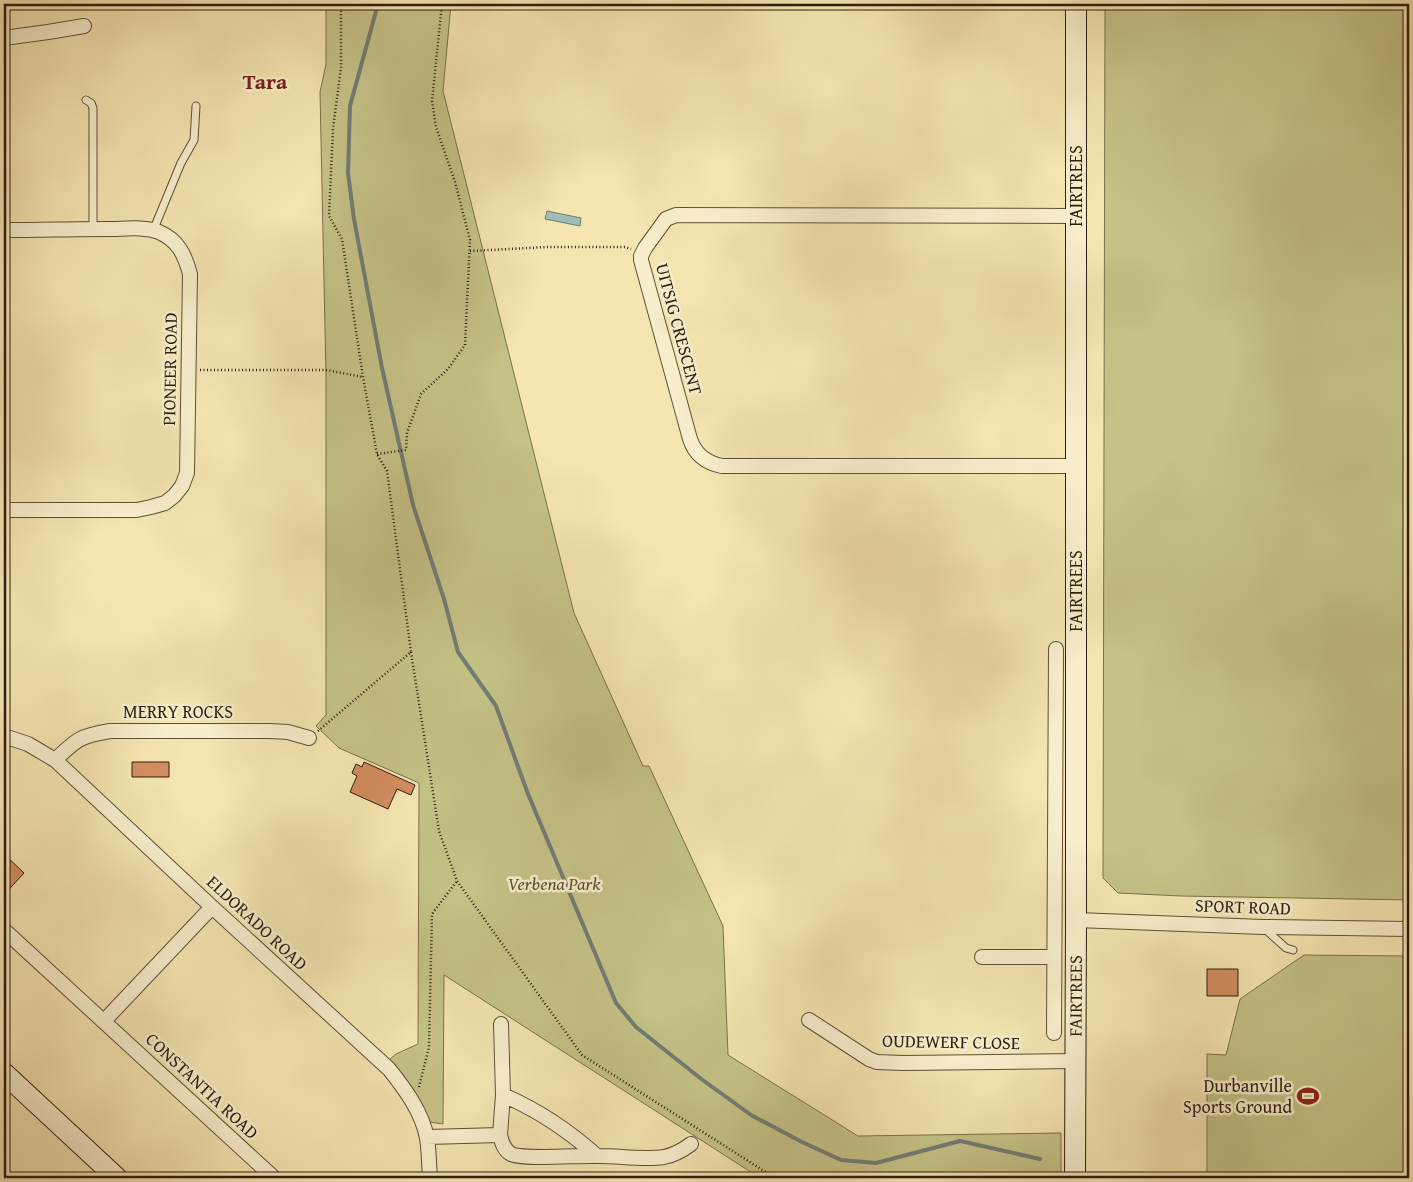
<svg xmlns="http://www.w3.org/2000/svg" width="1413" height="1182" viewBox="0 0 1413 1182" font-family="'Gentium Book Plus',serif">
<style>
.green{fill:#c4c286;stroke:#7a704a}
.water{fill:#a1bcb8;stroke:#737c74}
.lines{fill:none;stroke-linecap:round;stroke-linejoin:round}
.stream{stroke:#737c74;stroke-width:4}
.building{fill:#d28d5f;stroke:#2f1d0f}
.service-casing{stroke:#604f38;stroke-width:9}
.minor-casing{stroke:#604f38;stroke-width:16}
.secondary-casing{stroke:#2f1d0f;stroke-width:22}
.path{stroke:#2f1d0f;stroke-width:2.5;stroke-dasharray:1 2.5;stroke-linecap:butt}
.service{stroke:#f8eecc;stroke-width:7}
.minor{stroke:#f8eecc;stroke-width:14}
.secondary{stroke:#f8eecc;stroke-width:20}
.labels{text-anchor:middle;stroke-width:5;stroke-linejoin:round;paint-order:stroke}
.street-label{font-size:18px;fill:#2f1d0f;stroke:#f8eecc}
.park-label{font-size:18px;font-style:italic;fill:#5c4f33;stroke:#f8eecc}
.poi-label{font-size:18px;fill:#2f1d0f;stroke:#f8eecc;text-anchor:end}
.district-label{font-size:22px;font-weight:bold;fill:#7a1f14;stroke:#f8eecc}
</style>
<rect width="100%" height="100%" fill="#f4e5b1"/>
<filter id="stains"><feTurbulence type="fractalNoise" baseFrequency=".004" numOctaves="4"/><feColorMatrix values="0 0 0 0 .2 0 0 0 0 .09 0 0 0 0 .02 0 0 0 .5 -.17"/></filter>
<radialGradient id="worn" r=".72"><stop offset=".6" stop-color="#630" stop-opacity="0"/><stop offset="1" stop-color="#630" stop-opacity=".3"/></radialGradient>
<path class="green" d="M326,4H451L443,91L574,613L643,766H649L723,926L728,1055L858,1136L1061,1133V1178H760L444,975L443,1124L429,1122C420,1098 407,1078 389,1060L396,1054L418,1044L419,783L339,748L316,726L326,715V376L320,92L326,64Z
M1105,4H1409V900L1181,896L1118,893L1103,878Z
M1304,955L1409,956V1178H1207V1054L1226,1055L1240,999Z"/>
<path class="water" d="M547,211L581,218L580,226L545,219Z"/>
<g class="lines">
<path class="stream" d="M378,4L350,106L348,173L354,219L382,368L413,505L444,599L458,652L496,706L528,794L616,1003L636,1027L700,1078L751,1115L800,1141L841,1160L876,1163L960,1141L1040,1159"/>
</g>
<path class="building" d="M132,762H169V777H132Z
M364,762L415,785L411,795L397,789L388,809L350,792L357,776L352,773L356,764L362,767Z
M4,854L24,873L4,895Z
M1207,969H1238V996H1207Z"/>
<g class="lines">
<g class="service-casing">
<path id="service" d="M86,100L91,103L93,108V229
M153,231L181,163L194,140L196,106
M1264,928L1286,948L1293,950"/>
</g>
<g class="minor-casing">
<path id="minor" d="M4,38L48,32L84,26
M4,230C39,230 74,229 108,229C124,229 144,226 159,232C178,240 185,255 190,274L187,473L182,486L174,496L165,503L151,507L137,510H4
M1076,466H722C706,463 695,454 690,439L641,260V256L645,248L666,219L676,215L1076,216
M4,736L28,744L55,760L212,907L389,1069C405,1089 422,1112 427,1138C429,1151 429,1165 430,1178
M55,760C77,739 80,736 110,731H270L288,732L309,738
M1076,920L1263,927L1409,929
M4,930L274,1178
M982,957H1054
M809,1020L869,1059L877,1062L903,1063L1075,1061
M104,1021L212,907
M501,1024L503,1095
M1054,1033L1056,649
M500,1135L503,1095C538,1110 569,1131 597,1156
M427,1137L500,1135C502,1143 504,1150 511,1154C524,1160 581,1155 599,1156C620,1156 644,1160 664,1157C674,1155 683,1150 691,1144"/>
</g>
<g class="secondary-casing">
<g id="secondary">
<path d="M4,1073L117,1178"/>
<path id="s1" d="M1075,1178L1076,920V4"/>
</g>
</g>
<path class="path" d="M470,251L547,247H625L631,249
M200,370H326L363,377
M377,454L406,450L407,433L421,394L448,369L465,345L470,240L455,182L436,127L432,101L442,4
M411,652L439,831L457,881L582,1055L775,1178
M318,731L411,652L387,471L377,454L363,377L342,239L329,216L333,129L341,67V4
M419,1087L429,1047L432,914L457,881"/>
<use href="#service" class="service"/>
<use href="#minor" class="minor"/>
<use href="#secondary" class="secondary"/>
</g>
<defs>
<g id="stadium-bare" transform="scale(1.725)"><path d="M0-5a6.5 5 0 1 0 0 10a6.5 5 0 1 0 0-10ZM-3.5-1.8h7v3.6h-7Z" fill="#8f2418" stroke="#f8eecc" stroke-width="2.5" paint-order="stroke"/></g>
</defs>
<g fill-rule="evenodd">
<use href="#stadium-bare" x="1308" y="1096"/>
</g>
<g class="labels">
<g class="street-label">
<text transform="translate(1076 186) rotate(-90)" y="6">FAIRTREES</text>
<text transform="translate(679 329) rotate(75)" y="6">UITSIG CRESCENT</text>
<text transform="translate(170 369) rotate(-89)" y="6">PIONEER ROAD</text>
<text transform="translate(1076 591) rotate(-90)" y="6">FAIRTREES</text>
<text x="178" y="718">MERRY ROCKS</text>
<text transform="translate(1243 907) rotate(2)" y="6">SPORT ROAD</text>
<text transform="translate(257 923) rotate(43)" y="6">ELDORADO ROAD</text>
<text dy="6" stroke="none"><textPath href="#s1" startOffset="182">FAIRTREES</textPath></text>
<text transform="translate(951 1042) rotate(1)" y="6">OUDEWERF CLOSE</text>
<text transform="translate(202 1086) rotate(43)" y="6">CONSTANTIA ROAD</text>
</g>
<g class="park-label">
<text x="554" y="890">Verbena Park</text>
</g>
<g class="poi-label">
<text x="1292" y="1092">Durbanville<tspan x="1292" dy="21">Sports Ground</tspan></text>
</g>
<g class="district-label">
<text x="265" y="89">Tara</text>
</g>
</g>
<rect width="1413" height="1182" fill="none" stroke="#f4e5b1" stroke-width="20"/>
<rect x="5" y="5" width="1403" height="1172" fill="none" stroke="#2f1d0f" stroke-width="2.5"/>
<rect x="10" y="10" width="1393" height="1162" fill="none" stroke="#2f1d0f"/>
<rect width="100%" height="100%" filter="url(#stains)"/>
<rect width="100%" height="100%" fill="url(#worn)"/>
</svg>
